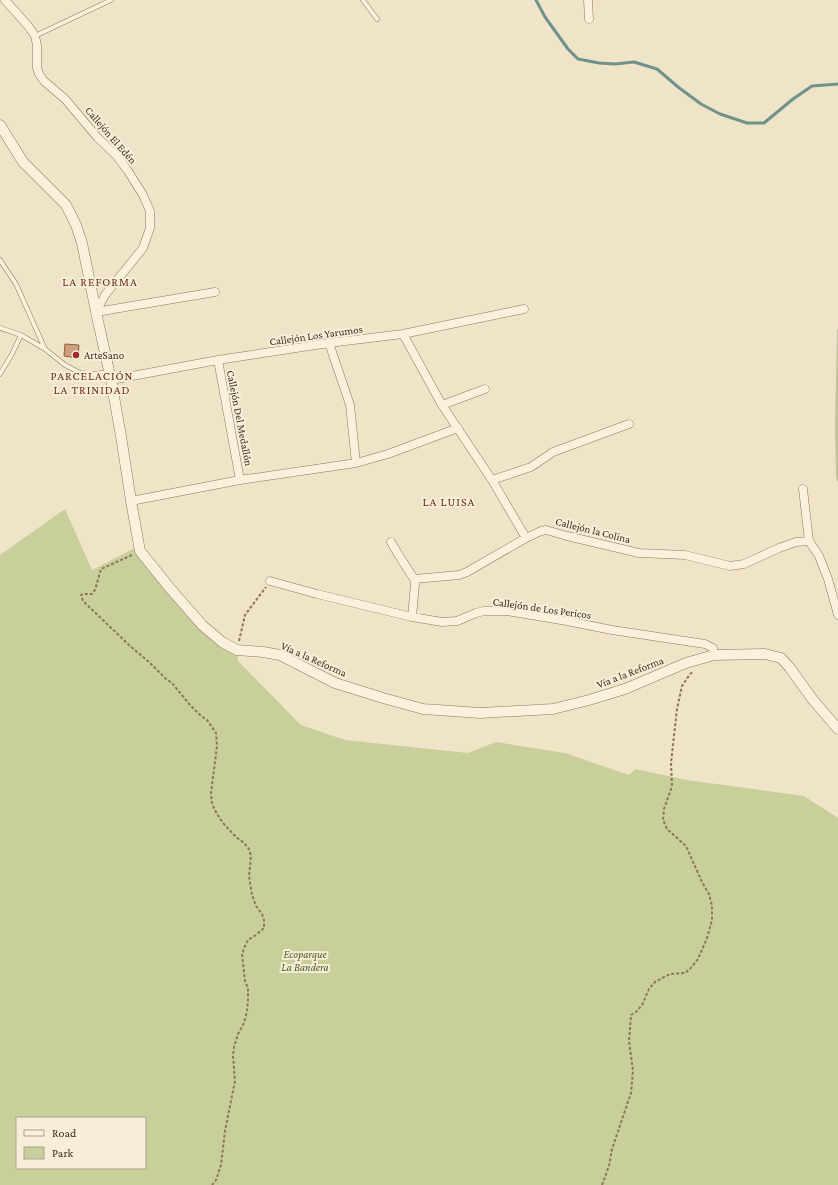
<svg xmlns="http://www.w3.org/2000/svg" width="838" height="1185" viewBox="0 0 838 1185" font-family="'Crimson Pro',serif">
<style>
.green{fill:#c9cf9b;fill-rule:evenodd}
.cemetery{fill:#bfc49a}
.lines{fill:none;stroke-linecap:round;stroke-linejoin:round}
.stream{stroke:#6f938a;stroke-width:3}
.building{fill:#cf9f7d;stroke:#8d5f41}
.service-casing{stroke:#8d765c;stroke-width:5}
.minor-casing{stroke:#8d765c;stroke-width:9}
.tertiary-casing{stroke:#8d765c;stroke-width:11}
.path{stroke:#8d765c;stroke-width:2;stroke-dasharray:3 2;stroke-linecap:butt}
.service{stroke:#faf1dc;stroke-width:4}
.minor{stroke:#faf1dc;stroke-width:8}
.tertiary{stroke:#faf1dc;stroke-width:10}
.poi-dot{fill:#9e2a2b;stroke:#f7eed8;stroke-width:1.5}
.labels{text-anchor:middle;stroke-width:4;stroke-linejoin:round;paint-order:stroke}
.street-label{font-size:11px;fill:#3d2e20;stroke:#f7eed8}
.poi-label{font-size:11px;fill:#3d2e20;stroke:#f7eed8;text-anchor:start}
.park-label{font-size:11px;font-style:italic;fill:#4d5a26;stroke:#f7eed8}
.neighbourhood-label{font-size:12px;letter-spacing:1px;fill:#6b2e1e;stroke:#f7eed8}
</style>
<rect width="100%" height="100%" fill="#f0e4c8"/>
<path class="green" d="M65,509L92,570L139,546L202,625L237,650L238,661L301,725L345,740L468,753L496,742L565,753L629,775L635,769L687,780L804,796L838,818V1185H0V555ZM17,1118H145V1168H17Z"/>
<path class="cemetery" d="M838,328V483L836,477L835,425L837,331Z"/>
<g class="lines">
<path class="stream" d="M536,0L545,17L568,49L578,59L599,63L615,64L634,62L657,69L678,87L701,104L720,114L747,123H764L793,99L812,86L838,84"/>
</g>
<path class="building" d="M65,344L79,345L78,358L64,356Z"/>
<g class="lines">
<g class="service-casing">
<path id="service" d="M363,0L377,19
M35,36L111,0
M0,260L16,284L45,349L65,365L80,373L94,374L109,372
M0,328L21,335L45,349
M0,374L12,354L21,335"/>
</g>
<g class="minor-casing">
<path id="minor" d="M5,0L29,27L35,36L37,45V68L39,74L44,81L65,99L98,138L116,155L128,171L143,195L150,211V228L143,248L105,295L96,312
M588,0L589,19
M96,312L215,292
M403,334L442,405L492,480L526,538L541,531L546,530L567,536L639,553L685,555L730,566L744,564L779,548L796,542L809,541
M329,343L350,405L356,463
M218,360L240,480
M111,380L218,360L329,343L403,334L524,309
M442,405L485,389
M492,480L531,467L553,452L629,424
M803,489L809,541L819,556L828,579L838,615
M131,501L240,480L356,463L388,454L458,428
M391,542L398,554L414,579L415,584L412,617
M414,579L459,575L467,572L526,538
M270,581L317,594L412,617L442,622L457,621L476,613L484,611H507L567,621L612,630L705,644L713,648L714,655"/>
</g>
<g class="tertiary-casing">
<path id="tertiary" d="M0,125L23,162L66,205L76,225L82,243L96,312L111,380L121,436L131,501L140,551L169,587L202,625L222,642L237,650L263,652L280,655L335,683L383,698L423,709L480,713L553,709L589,700L625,689L686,663L714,655L765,654L781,658L790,668L813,700L838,729"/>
</g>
<path class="path" d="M132,555L101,569L95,590L92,594H84L81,595L83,601L129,645L149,662L166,679L172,683L190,705L200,715L207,720L216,733L217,746L211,793L212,804L217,814L223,823L236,837L244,843L249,849L251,856L249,876L252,895L256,906L262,914L264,920V928L256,935L248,940L245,946L242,954L245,981L248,988V1000L247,1011L244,1023L238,1034L234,1047L233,1056L235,1081L225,1131L221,1165L216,1180L212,1185
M239,641L245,615L266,587
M602,1185L609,1166L612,1149L631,1093L633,1071L629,1041L631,1015L636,1012L642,1005L649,989L655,982L670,974L685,973L690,969L698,959L707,938L712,920V906L709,894L702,882L686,846L667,829L663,820L664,809L672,786L671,763L677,709L682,686L690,674L693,672"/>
<use href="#service" class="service"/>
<use href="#minor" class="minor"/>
<use href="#tertiary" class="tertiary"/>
</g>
<circle class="poi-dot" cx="76" cy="355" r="4"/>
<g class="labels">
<g class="street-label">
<text transform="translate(111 135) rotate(49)" y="4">Callejón El Edén</text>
<text transform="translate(316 335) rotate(-8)" y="4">Callejón Los Yarumos</text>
<text transform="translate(240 418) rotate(79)" y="4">Callejón Del Medallón</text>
<text transform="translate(593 530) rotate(14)" y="4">Callejón la Colina</text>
<text transform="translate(542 608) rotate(8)" y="4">Callejón de Los Pericos</text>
<text transform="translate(314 659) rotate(24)" y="4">Vía a la Reforma</text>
<text transform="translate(630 672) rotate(-21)" y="4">Vía a la Reforma</text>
</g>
<g class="poi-label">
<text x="84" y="359">ArteSano</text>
</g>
<g class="park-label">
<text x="305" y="958">Ecoparque<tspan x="305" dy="13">La Bandera</tspan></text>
</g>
<g class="neighbourhood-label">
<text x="100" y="286">LA REFORMA</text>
<text x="92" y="380">PARCELACIÓN<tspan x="92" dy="14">LA TRINIDAD</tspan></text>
<text x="449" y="506">LA LUISA</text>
</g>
</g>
<rect x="16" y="1117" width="130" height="52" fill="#f7eed8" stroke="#ada18e"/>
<rect x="24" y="1130" width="20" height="6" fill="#faf1dc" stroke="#ada18e"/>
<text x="52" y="1137" font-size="12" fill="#3d2e20">Road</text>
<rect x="24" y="1147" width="20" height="12" fill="#c9cf9b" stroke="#ada18e"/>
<text x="52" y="1157" font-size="12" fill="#3d2e20">Park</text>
</svg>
